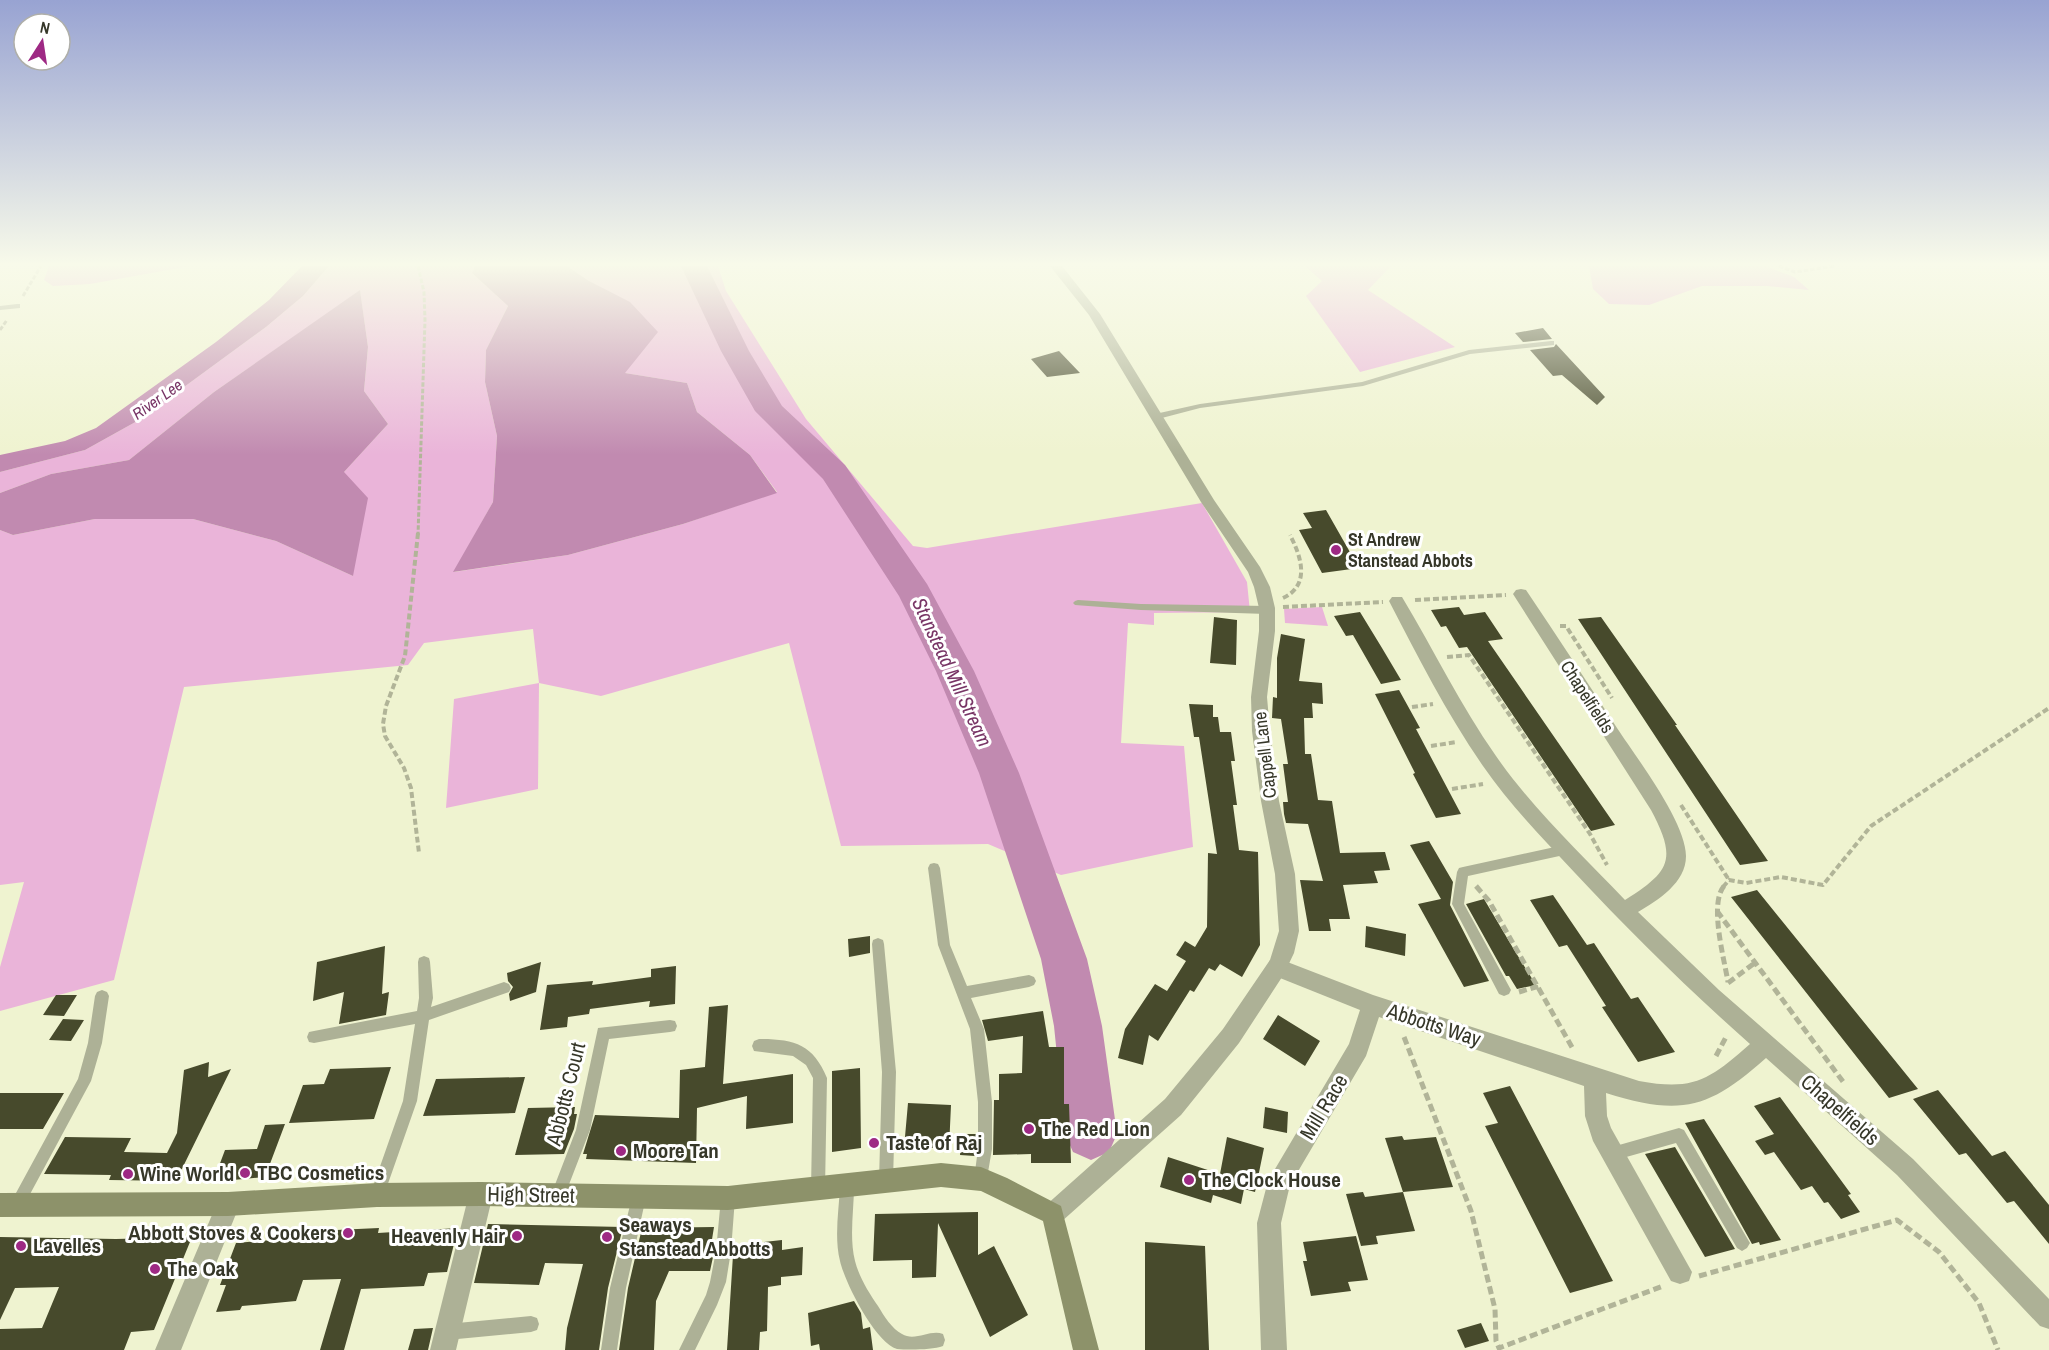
<svg xmlns="http://www.w3.org/2000/svg" width="2049" height="1350" viewBox="0 0 2049 1350" font-family="'Archivo Narrow',sans-serif">
<style>
.green{fill:#eab4d9}
.water{fill:#c18ab0}
.lines{fill:none;stroke-linecap:round;stroke-linejoin:round}
.river{fill:#c18ab0;fill-rule:evenodd}
.building{fill:#474a2c}
.path-far2{stroke:#b1b498;stroke-width:3;stroke-dasharray:4.5 2;stroke-linecap:butt}
.path-far1{stroke:#b1b498;stroke-width:4;stroke-dasharray:6 3;stroke-linecap:butt}
.path{stroke:#b1b498;stroke-width:5;stroke-dasharray:8 4;stroke-linecap:butt}
.service{fill:#adb196;fill-rule:evenodd}
.minor{fill:#adb196;fill-rule:evenodd}
.tertiary{fill:#adb196;fill-rule:evenodd}
.secondary{fill:#8d926a;fill-rule:evenodd}
.poi-dot{fill:#9e2984;stroke:#fff;stroke-width:2}
.labels{text-anchor:middle;stroke-width:6;stroke-linejoin:round;paint-order:stroke}
.far-water-label{font-size:16px;font-style:italic;fill:#783566;stroke:#fff}
.poi-label{font-size:18px;font-weight:bold;fill:#363729;stroke:#fff;text-anchor:start}
.street-label{font-size:18px;fill:#363729;stroke:#fff}
.water-label{font-size:20px;font-style:italic;fill:#783566;stroke:#fff}
.near-street-label{font-size:21px;fill:#363729;stroke:#fff}
.near-poi-label{font-size:21px;font-weight:bold;fill:#363729;stroke:#fff;text-anchor:start}
</style>
<rect width="100%" height="100%" fill="#eff3d0"/>
<path class="green" d="M49,266H190L90,284L53,286L44,280Z
M329,266H475L472,273L508,306L486,350L485,382L497,436L493,502L454,572L568,555L683,524L777,492L750,455L697,412L687,383L625,373L589,281L567,266H718L726,291L806,419L913,546L927,548L1202,503L1247,582L1250,612L1154,613V625L1128,623L1121,743L1184,746L1193,847L1061,875L988,844L841,846L789,643L601,696L539,683L538,789L446,808L454,699L539,683L533,629L424,643L408,665L184,687L114,980L0,1011V967L24,882L0,885V530L13,535L95,519H193L276,541L353,576L344,472L388,424L364,391L368,347L360,291L214,392L129,460L51,474L0,493V472L85,450L139,420L266,327L303,296Z
M1305,266H1391L1368,290L1455,347L1360,372L1306,296L1322,281Z
M1589,266H1765L1794,277L1809,290L1767,286H1702L1649,305L1609,304L1593,289Z
M1322,607L1328,626L1285,623L1284,609Z"/>
<path class="water" d="M302,266H329L303,296L266,327L139,420L85,450L0,472V455L65,441L96,428L216,342L269,300Z
M475,266H567L589,281L630,302L658,332L625,373L687,383L697,412L750,455L777,493L683,524L568,555L453,572L493,502L497,436L485,382L486,350L508,306L472,273Z
M360,290L368,347L364,391L388,424L344,472L368,498L353,576L276,541L193,519H95L13,535L0,530V493L51,474L129,460L214,392Z"/>
<g class="lines">
<path class="river" d="M681,266H707L749,351L782,406L845,465L927,584L974,671L1019,773L1087,959L1102,1026L1117,1134L1109,1152L1091,1160L1073,1152L1065,1134L1054,1026L1041,959L979,773L936,671L899,596L823,479L755,411L721,351Z"/>
</g>
<path class="building" d="M1543,328L1552,339L1523,342L1515,333Z
M1556,344L1605,397L1597,405L1562,375L1553,376L1530,350L1554,347Z
M1059,351L1080,373L1047,377L1031,359Z
M1326,510L1359,568L1322,573L1299,530L1312,528L1303,513Z
M1459,607L1464,615L1485,612L1503,639L1488,641L1615,825L1591,831L1467,647L1459,648L1446,626L1441,627L1431,610Z
M1360,612L1382,648L1401,680L1381,684L1353,635L1346,636L1334,616Z
M1214,617L1237,620L1236,665L1210,663Z
M1601,617L1677,725H1675L1768,861L1740,865L1578,619Z
M1281,634L1305,639L1299,681L1322,683L1323,704L1312,703L1313,718H1304L1305,754H1311L1318,800L1332,801L1340,853L1385,852L1390,870L1374,871L1378,883L1343,885L1350,919H1329L1331,931H1309L1300,880L1323,881L1308,824L1286,823L1284,814L1283,802H1288L1283,764H1288L1281,719L1272,718L1273,697L1277,698V658Z
M1399,690L1420,728L1416,729L1461,814L1436,818L1413,774L1415,773L1375,694Z
M1189,704L1213,705V717H1218L1220,732H1231L1235,761H1231L1237,805H1233L1239,850L1258,852L1260,945L1242,977L1220,964L1215,971L1209,968L1194,992L1190,990L1158,1041L1149,1035L1143,1065L1118,1058L1125,1029L1155,984L1167,991L1186,961L1176,955L1185,941L1195,947L1207,927L1208,853L1217,854L1199,737H1194Z
M1429,841L1453,882L1450,905L1489,981L1464,987L1418,904L1441,899L1410,845Z
M1757,890L1918,1089L1889,1098L1731,897Z
M1553,895L1587,945L1594,943L1631,999L1638,997L1675,1052L1638,1062L1602,1007L1606,1006L1567,945L1559,947L1530,900Z
M1484,899L1513,948L1536,985L1517,989L1509,976H1506L1466,904Z
M1366,926L1406,934L1405,956L1365,947Z
M870,936V953L849,957L848,939Z
M385,946L382,994L389,992L386,1015L339,1024L344,992L313,1001L317,962Z
M541,962L536,992L510,1001L509,994L513,987L508,981L507,973Z
M676,966L675,1004L649,1007L650,1001L590,1009L589,1014L568,1017L567,1027L540,1030L547,985L593,981L592,985L651,977V969Z
M56,995H77L64,1016L43,1015Z
M728,1005L723,1084L793,1074V1123L746,1129L747,1096L697,1108L696,1163L586,1159L587,1154H583L595,1115L679,1118L680,1070L705,1067L709,1007Z
M1043,1011L1049,1047H1064V1104H1069L1071,1163H1031V1154L993,1155L994,1100H999V1074L1022,1073L1023,1036L988,1041L982,1020Z
M1278,1015L1320,1041L1305,1066L1263,1039Z
M63,1019L84,1020L71,1041L49,1040Z
M209,1062L208,1077L231,1069L176,1181L109,1180L111,1175L44,1174L65,1137L131,1138L124,1152L167,1153L177,1133L184,1070Z
M391,1067L374,1119L289,1123L303,1085L324,1084L330,1069Z
M860,1068L861,1148L832,1152V1071Z
M525,1077L515,1113L423,1116L436,1079Z
M1510,1086L1594,1245L1613,1281L1570,1293L1485,1126L1498,1123L1483,1093Z
M1938,1090L1992,1156L2005,1151L2049,1205V1244L2014,1201L2007,1203L1966,1153L1959,1155L1913,1099Z
M0,1093H64L43,1129H0Z
M1780,1097L1851,1194L1848,1195L1860,1212L1841,1219L1828,1202L1824,1203L1812,1186L1801,1190L1774,1152L1765,1155L1755,1141L1774,1134L1754,1106Z
M908,1103L951,1105L949,1148H904Z
M575,1107L574,1114H577L574,1129L564,1154L515,1155L528,1108Z
M1265,1107L1288,1112L1287,1133L1263,1128Z
M1704,1119L1728,1157L1781,1240L1760,1245L1759,1242L1752,1244L1685,1123Z
M285,1124L265,1177L213,1182L225,1150L257,1149L265,1125Z
M962,1134H976L975,1156L960,1155Z
M1402,1136L1404,1140L1436,1137L1453,1187L1403,1192L1385,1138Z
M1227,1137L1264,1148L1255,1192L1244,1189L1241,1204L1213,1195L1211,1203L1160,1187L1168,1157L1220,1174Z
M1675,1147L1735,1249L1705,1257L1645,1154Z
M1363,1192L1365,1197L1403,1192L1415,1231L1376,1236L1378,1244L1361,1246L1346,1194Z
M978,1212V1255L994,1246L1028,1315L990,1337L938,1223L936,1277L912,1278V1260L873,1261L875,1214Z
M488,1224L623,1227L608,1288L599,1350H565L567,1328L583,1264L545,1263L539,1285L474,1283Z
M714,1227L709,1258L713,1257L710,1271H669L656,1301L654,1350H619L628,1288L642,1228Z
M379,1228L378,1233L458,1228L447,1272L428,1273L424,1286L361,1289L344,1350H320L341,1279L303,1280L296,1301L242,1306L240,1310L216,1312L226,1285H220L236,1243L334,1235L336,1230Z
M1356,1236L1368,1280L1348,1282L1351,1291L1311,1296L1303,1261H1307L1303,1242Z
M0,1237L116,1239L192,1237L154,1330L131,1332L124,1350H0V1329L42,1328L59,1287L15,1288L0,1320Z
M782,1240V1250L803,1247L802,1275L781,1277V1285L768,1287L767,1331L760,1332L759,1350H727L733,1255L763,1251L764,1242Z
M1145,1242L1205,1246L1209,1350H1145Z
M854,1301L861,1313L863,1329L870,1327L873,1350H820L819,1344L811,1346L808,1313Z
M1481,1323L1489,1341L1465,1348L1457,1330Z
M433,1328L428,1350H408L414,1329Z"/>
<g class="lines">
<path class="path-far2" d="M418,266L424,292L425,320L418,535
M1779,266L1795,272L1834,266
M23,296L41,266
M0,330L7,320"/>
<path class="path-far1" d="M418,533L405,656L386,706L383,724L385,736L404,768L411,788L419,853
M1283,598C1311,585 1301,556 1290,535
M1415,600L1506,595
M1283,607L1383,602
M1560,626H1566L1612,698
M1447,657L1469,655L1590,834L1607,865
M1412,707L1433,704
M1431,746L1457,742
M1452,789L1483,784
M1681,805L1729,880
M1723,887L1729,880L1746,883L1781,877L1823,885L1871,826L2049,708"/>
<path class="path" d="M1476,886L1489,901L1573,1049
M1724,886C1709,904 1724,958 1728,982
M1717,911L1844,1083
M1728,983L1756,962
M1519,992L1539,986
M1404,1037L1471,1211L1495,1309L1496,1341L1499,1348L1663,1286
M1716,1056L1726,1037
M1699,1276L1897,1220L1939,1252L1979,1303L1998,1350"/>
<path class="service" d="M17,304H20V308L0,310V306Z
M1551,341H1554V345L1470,354L1363,386L1200,408L1158,419L1154,416L1155,414L1200,404L1362,382L1469,350Z
M1078,600L1141,604L1267,606L1272,610L1267,614L1141,610L1075,605L1073,603L1075,601Z
M1564,845L1568,846L1570,850L1568,854L1564,855L1468,876L1464,904L1511,990L1509,994L1504,996L1499,994L1452,904L1457,872L1459,868L1463,867Z
M934,863L938,864L940,868L950,945L967,986L1029,975L1034,977L1036,981L1034,985L1029,987L971,998L984,1029L992,1102V1149L986,1184L981,1186L976,1184L974,1179L978,1149V1102L970,1029L938,945L928,868L930,864Z
M878,938L883,940L884,944L896,1072L893,1181L891,1186L886,1188L881,1186L879,1181L882,1072L872,944L873,940Z
M424,956L429,958L430,962L433,998L431,1007L504,982L509,984L511,988L509,992L429,1020L417,1101L384,1195L382,1200L377,1202L372,1200L370,1195L403,1101L415,1024L314,1043L309,1042L307,1037L309,1032L314,1031L417,1011L419,998L418,962L419,958Z
M102,990L107,992L109,996L102,1043L91,1081L22,1209L17,1211L12,1209L10,1204L78,1079L88,1043L95,996L97,992Z
M670,1020L675,1021L677,1026L675,1031L670,1032L609,1039L590,1130L563,1200L558,1202L553,1200L551,1195L576,1130L598,1028Z
M759,1039C794,1039 813,1044 827,1078L825,1189L823,1194L818,1196L813,1194L811,1189L813,1078L806,1065L793,1056L754,1051L752,1046L754,1041Z
M1679,1128L1684,1130L1747,1238L1750,1243L1747,1248L1742,1251L1737,1248L1676,1143L1612,1161L1607,1159L1605,1154L1607,1149L1612,1147Z
M847,1179L852,1181L854,1186C854,1210 849,1237 855,1261C859,1277 869,1293 878,1306C884,1316 892,1329 902,1334C915,1342 930,1329 943,1334L945,1340L943,1346C932,1350 908,1350 897,1349C875,1342 845,1283 840,1261C834,1237 839,1210 840,1186L842,1181Z
M639,1190L644,1192L646,1197L626,1288L617,1350H601L610,1288L632,1197L634,1192Z
M728,1191L733,1193L735,1198L731,1251L726,1282L717,1305L695,1350H679L706,1295L710,1282L716,1251L721,1198L723,1193Z
M531,1316L537,1318L539,1324L537,1330L531,1332L447,1340L441,1338L439,1332L441,1326L447,1324Z"/>
<path class="minor" d="M1521,589L1526,590C1557,636 1587,682 1617,728C1636,757 1686,822 1686,856C1686,883 1658,900 1638,912L1719,990L1913,1159L2049,1299V1329L2040,1326L1897,1175L1766,1058C1708,1110 1680,1116 1606,1093L1607,1116L1611,1128L1692,1272L1689,1281L1680,1284L1671,1281L1593,1141L1585,1116L1584,1086L1379,1017L1366,1056L1290,1185L1281,1223L1287,1350H1261L1257,1223L1268,1181L1349,1044L1360,1010L1270,974L1267,967L1270,960L1277,958L1373,995L1639,1081C1694,1091 1709,1080 1750,1044C1689,990 1631,933 1575,873C1543,839 1510,805 1483,766C1447,714 1418,657 1389,601L1392,597H1402C1434,650 1460,705 1496,756C1532,808 1581,854 1625,900C1671,871 1677,859 1651,810L1513,594L1516,590Z
M481,1182L489,1186L493,1194L456,1350H430L469,1194L473,1186Z
M228,1192L236,1196L240,1204L181,1350H155L220,1196Z"/>
<path class="tertiary" d="M1050,266H1062L1100,314L1214,500L1260,567L1270,587L1275,608V631L1267,697L1270,731L1279,801L1295,874L1299,931L1294,953L1284,974L1239,1043L1181,1115L1061,1222L1053,1226L1045,1222L1041,1214L1045,1206L1165,1099L1223,1029L1270,960L1279,931L1275,874L1261,801L1252,731L1251,697L1259,631V608L1254,587L1248,572L1201,502L1089,315Z"/>
<path class="secondary" d="M941,1163L981,1167L1007,1178L1061,1206L1099,1350H1073L1043,1221L981,1191L941,1187L728,1210L481,1206L377,1207L228,1216L0,1217V1193L228,1192L377,1183L481,1182L728,1186Z"/>
</g>
<linearGradient id="sky" x2="0" y2="1"><stop stop-color="#98a3d2"/><stop offset="0.58" stop-color="#f8faea"/><stop offset="1" stop-color="#f8faea" stop-opacity="0"/></linearGradient>
<rect width="2049" height="455" fill="url(#sky)"/>
<g class="poi-dot">
<circle cx="1336" cy="550" r="6"/>
<circle cx="1029" cy="1129" r="6"/>
<circle cx="874" cy="1143" r="6"/>
<circle cx="621" cy="1151" r="6"/>
<circle cx="245" cy="1173" r="6"/>
<circle cx="128" cy="1174" r="6"/>
<circle cx="1189" cy="1180" r="6"/>
<circle cx="348" cy="1233" r="6"/>
<circle cx="517" cy="1236" r="6"/>
<circle cx="607" cy="1237" r="6"/>
<circle cx="21" cy="1246" r="6"/>
<circle cx="155" cy="1269" r="6"/>
</g>
<g class="labels">
<g class="far-water-label">
<text transform="translate(157 399) rotate(-35)" y="6">River Lee</text>
</g>
<g class="poi-label">
<text x="1348" y="546">St Andrew<tspan x="1348" dy="21">Stanstead Abbots</tspan></text>
</g>
<g class="street-label">
<text transform="translate(1587 697) rotate(57)" y="6">Chapelfields</text>
<text transform="translate(1265 755) rotate(-97)" y="6">Cappell Lane</text>
</g>
<g class="water-label">
<text transform="translate(952 672) rotate(65)" y="7">Stanstead Mill Stream</text>
</g>
<g class="near-street-label">
<text transform="translate(1434 1025) rotate(18)" y="7">Abbotts Way</text>
<text transform="translate(566 1094) rotate(-76)" y="7">Abbotts Court</text>
<text transform="translate(1324 1107) rotate(-59)" y="7">Mill Race</text>
<text transform="translate(1840 1110) rotate(41)" y="7">Chapelfields</text>
<text transform="translate(531 1195) rotate(1)" y="7">High Street</text>
</g>
<g class="near-poi-label">
<text x="1041" y="1136">The Red Lion</text>
<text x="886" y="1150">Taste of Raj</text>
<text x="633" y="1158">Moore Tan</text>
<text x="257" y="1180">TBC Cosmetics</text>
<text x="140" y="1181">Wine World</text>
<text x="1201" y="1187">The Clock House</text>
<text x="619" y="1232">Seaways<tspan x="619" dy="24">Stanstead Abbotts</tspan></text>
<text x="336" y="1240" text-anchor="end">Abbott Stoves &amp; Cookers</text>
<text x="505" y="1243" text-anchor="end">Heavenly Hair</text>
<text x="33" y="1253">Lavelles</text>
<text x="167" y="1276">The Oak</text>
</g>
</g>
<g transform="translate(42 42) rotate(12)"><circle r="28" fill="#ffffff" stroke="#afafa9" stroke-width="1.5"/>
<path d="M0-4.5L10 22L0 15L-10 22Z" fill="#9e2984"/>
<text y="-9" font-size="16" font-weight="bold" text-anchor="middle" fill="#363729">N</text>
</g>
</svg>
